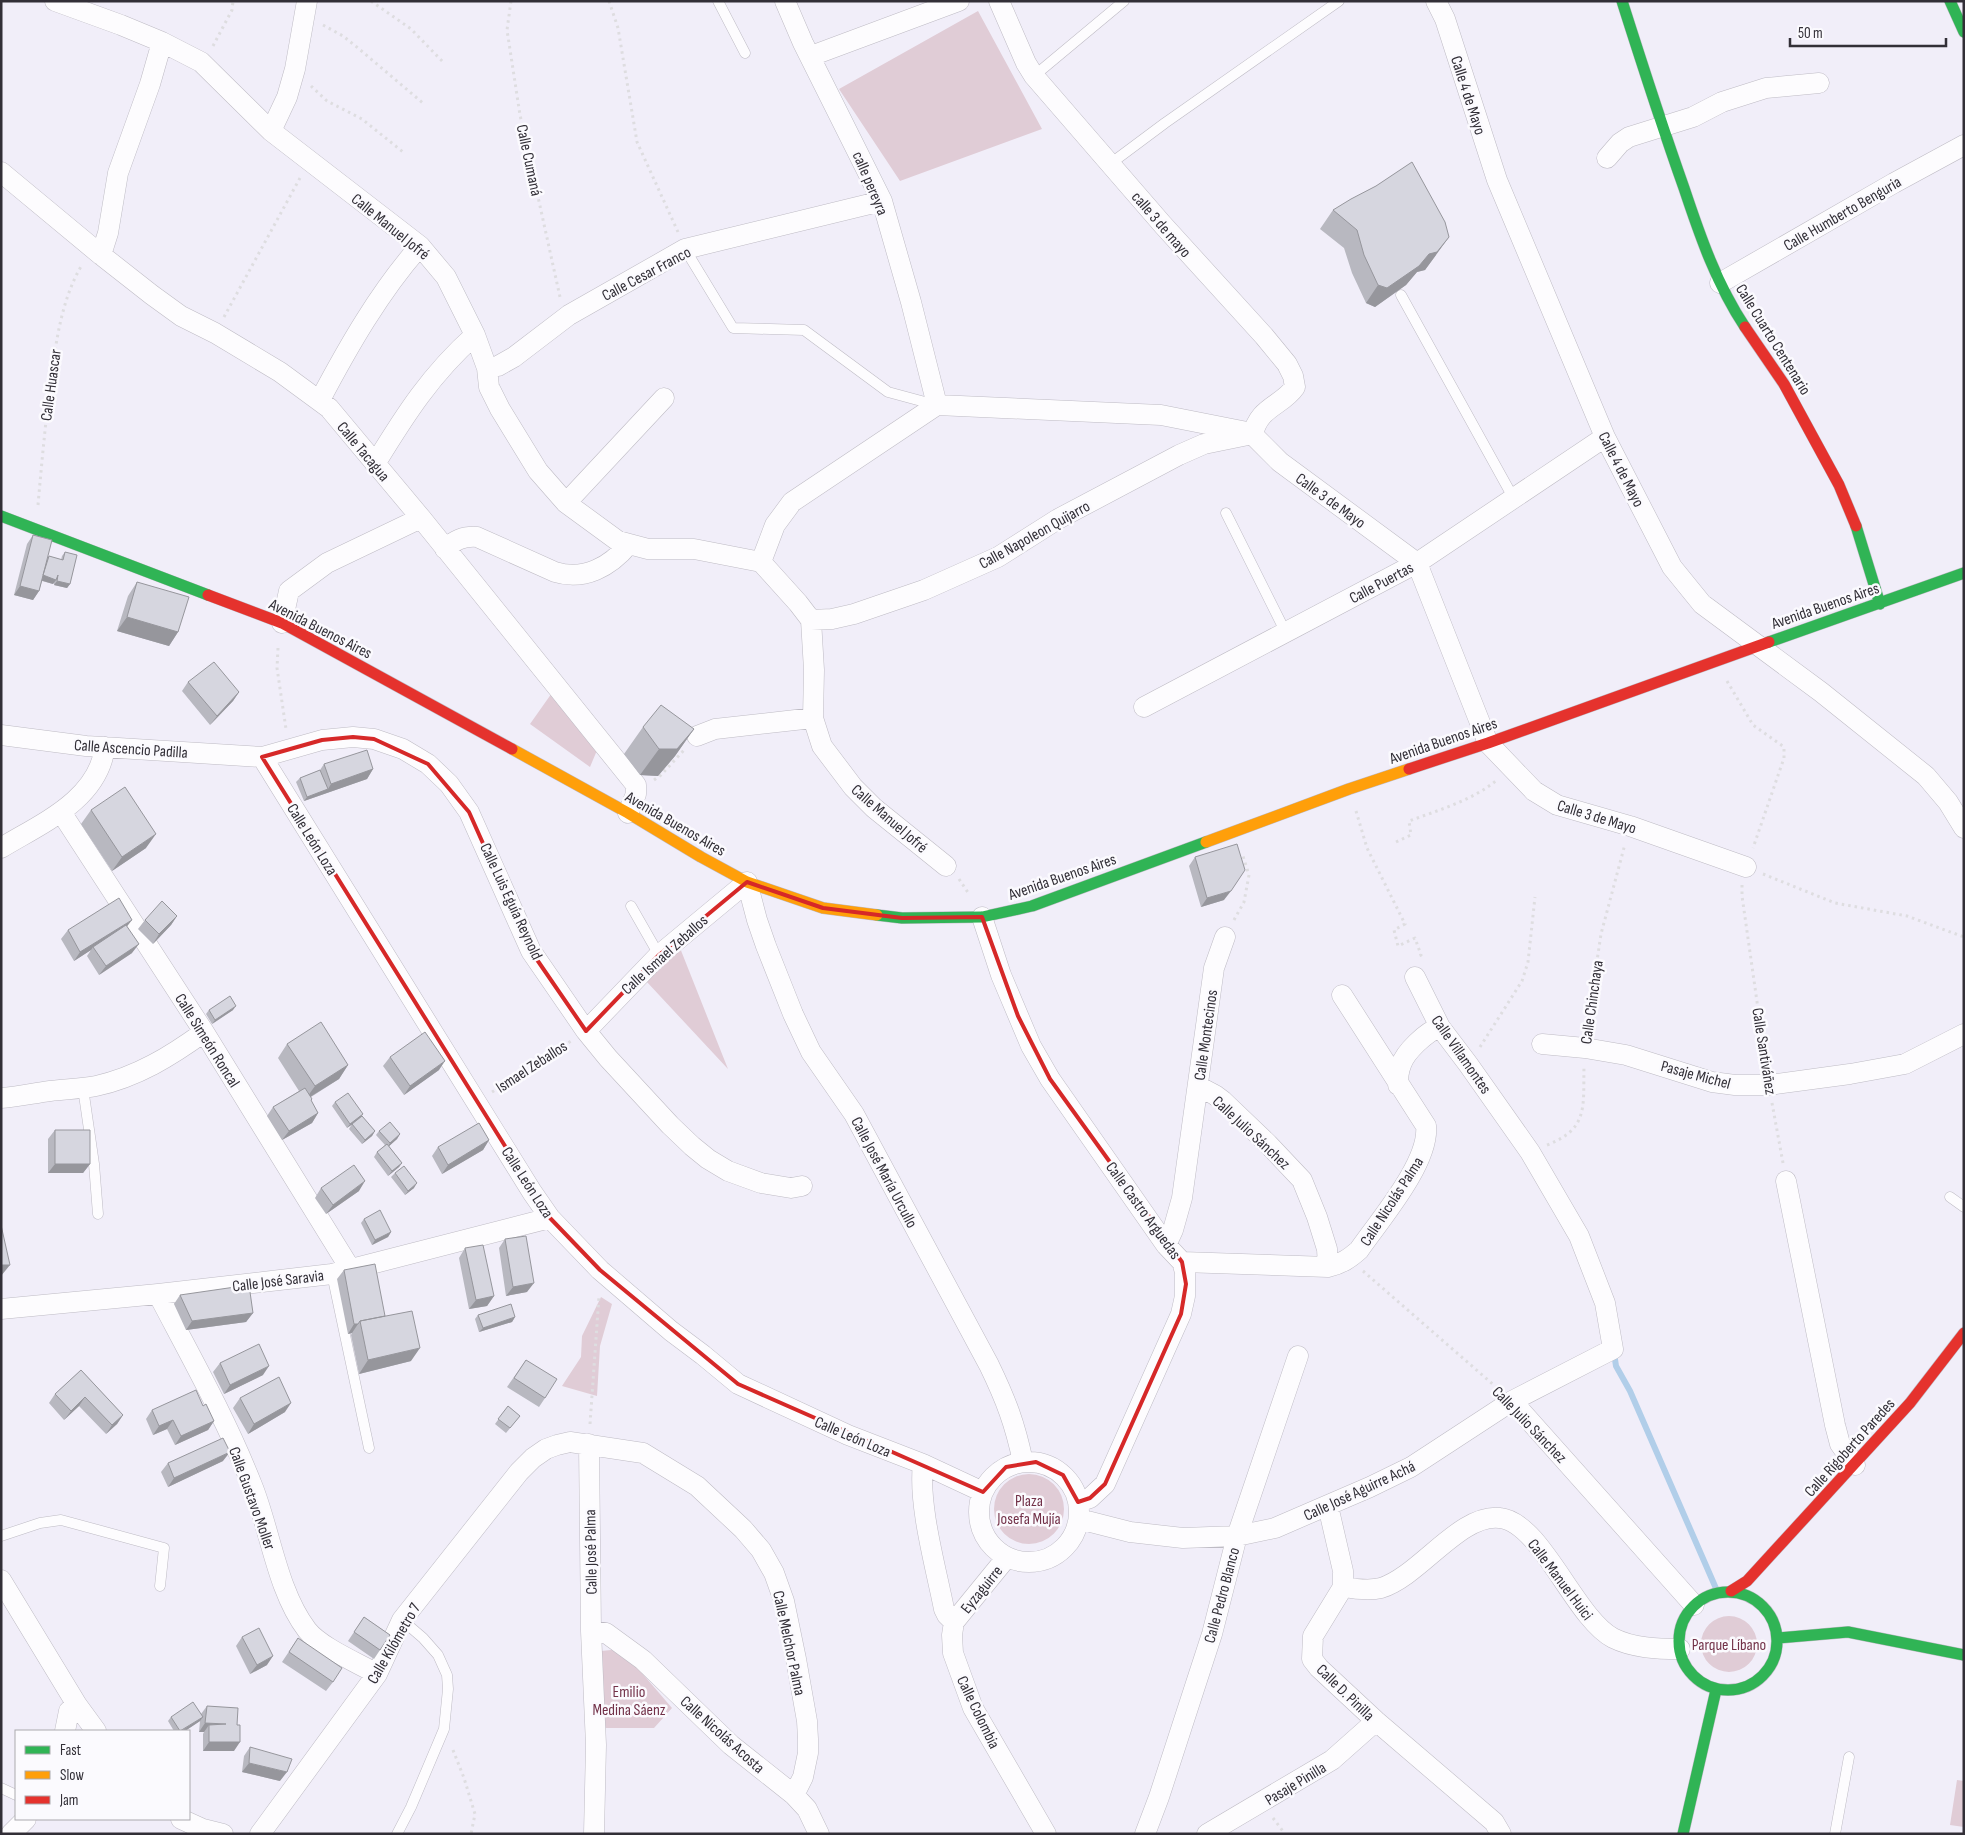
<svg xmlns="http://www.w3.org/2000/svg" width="1965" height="1835" viewBox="0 0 1965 1835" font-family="'Sofia Sans Condensed',sans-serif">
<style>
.green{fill:#e0ccd6}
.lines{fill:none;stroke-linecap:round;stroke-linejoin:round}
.stream{stroke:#b1cee9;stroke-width:6}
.lane-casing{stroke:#bebbc4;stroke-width:11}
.street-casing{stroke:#bebbc4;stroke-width:21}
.fast-casing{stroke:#bebbc4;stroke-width:12}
.slow-casing{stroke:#bebbc4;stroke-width:12}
.jam-casing{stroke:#bebbc4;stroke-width:12}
.path{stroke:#dedde0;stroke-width:3;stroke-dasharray:2.5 4;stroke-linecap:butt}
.lane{stroke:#fdfcfe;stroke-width:10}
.street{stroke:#fdfcfe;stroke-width:20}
.fast{stroke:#30b455;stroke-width:11}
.slow{stroke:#ff9f0a;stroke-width:11}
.jam{stroke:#e5322d;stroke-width:11}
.wall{fill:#b8b8c0}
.shaded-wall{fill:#96969c}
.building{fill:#d6d6df;stroke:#96969c}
.marked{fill:none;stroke:#d62828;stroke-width:4;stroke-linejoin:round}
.labels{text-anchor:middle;stroke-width:5;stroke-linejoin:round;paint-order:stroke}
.street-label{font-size:16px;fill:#322f37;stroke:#fbfafe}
.park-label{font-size:16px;fill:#723148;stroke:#fbfafe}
</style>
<rect width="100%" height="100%" fill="#f1eef9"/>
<path class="green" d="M978,11L1042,129L900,181L839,89Z
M554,690L598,748L590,767L530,724Z
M680,948L728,1069L646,981Z
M601,1297L612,1304L600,1346L597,1396L562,1386L581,1357L582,1336Z
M994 1509a35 35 0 1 1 70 0a35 35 0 1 1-70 0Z
M1701 1644a28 28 0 1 1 56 0a28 28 0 1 1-56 0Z
M611,1650L619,1651L629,1658L672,1708L654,1728H600L601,1651Z
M1957,1780L1964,1781V1827L1950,1825Z"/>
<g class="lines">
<path class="stream" d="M1614,1353L1616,1366L1630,1391L1718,1593"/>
<g class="lane-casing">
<path id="lane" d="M718,1L745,53
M1034,76L1124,1
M1110,164L1165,123L1339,1
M685,249L733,328L804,330L888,392L936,405
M1401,295L1514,499
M1226,513L1286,633
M631,906L659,955
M83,1088L94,1164L98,1214
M1950,1197L1964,1207
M332,1274L369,1448
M1,1536L40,1523L61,1520L164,1548L160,1586
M1,1788L16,1795
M397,1834L411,1807L444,1729L448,1689L447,1675L438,1655L423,1638L402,1620
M1835,1834L1849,1757"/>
</g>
<g class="street-casing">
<path id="street" d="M55,1L121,25L162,42L201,62L271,131L420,246L446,277L475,335L487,368L489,387L500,409L538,471L566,503L618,541L629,544L648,549H694L761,562L798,603L811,620L814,670L813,718L822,746L853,787L874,808L946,866
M785,1L803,43L882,201L911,302L937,405
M999,1L1026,63L1034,76L1163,225L1264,336L1287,364L1293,376L1295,387C1282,406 1258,407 1253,435
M1436,1L1445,19L1497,180L1605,437L1672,567L1702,604L1821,692L1926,776L1948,802L1964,828
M811,56L959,1
M271,131L287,97L295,69L307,1
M1607,158L1620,143L1629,137L1693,117L1722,102L1766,88L1819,83
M1,172L101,255L152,295L181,316L215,333L280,372L329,408L421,518L636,785V794L628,813
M101,255L108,233L118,173L150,84L162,42
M1720,283L1894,183L1964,145
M487,368L498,366L514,357L569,315L685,249L882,201
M320,400C348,347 380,291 420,246
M375,464C405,415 431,374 475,335
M566,503L664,398
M445,549C455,540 463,536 477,537L555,572C584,581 610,567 629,544
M761,562L775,525L792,502L937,405L1161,415L1247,432L1253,435L1280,462L1417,563L1488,743L1534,791L1557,805L1630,826L1746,867
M811,620L832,619L854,614L924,590L998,557L1058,519L1179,455L1204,444L1248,435
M282,623L289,591L327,563L421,518
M1144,707L1417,563L1605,437
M1,735L86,746L262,757L322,740L353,737L374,739L403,749L428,764L449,784L469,812L531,951L586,1031L608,1058L670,1125L692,1146L708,1159L728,1171L761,1183L791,1188L802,1186
M697,736L715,729L813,718
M262,757L532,1192L550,1218L600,1270L671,1331L703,1355L738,1384L848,1435L923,1464L983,1492
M61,812L204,1032L351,1270
M1,848C42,823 98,800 105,747
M982,917L1001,975L1031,1046L1050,1079L1166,1245L1182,1262L1185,1272V1296L1181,1314L1105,1484L1090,1498L1078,1502
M586,1031L659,955L747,882L757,920L766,946L793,1014L811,1052L854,1114L989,1365C1006,1400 1015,1424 1023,1462
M1542,1044L1585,1048L1626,1055L1712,1082L1735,1085H1769L1850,1074L1905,1064L1964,1034
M1398,1085C1398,1078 1398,1072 1401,1065C1405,1052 1426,1032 1440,1027
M1198,1086L1215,1095L1223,1101L1268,1144L1302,1180L1317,1217L1327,1249L1328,1267
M1,1098C18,1097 34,1093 50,1091C65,1089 81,1089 96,1086C137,1077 171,1056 204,1032
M1786,1181L1835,1425L1840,1444L1855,1465
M1166,1245L1173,1230L1182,1198L1214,968L1225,937
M1182,1262L1328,1267C1341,1264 1349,1259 1359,1250C1379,1221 1430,1162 1426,1126L1342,995
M158,1294C191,1357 226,1419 252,1485C270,1529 277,1591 307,1630C320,1647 358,1663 377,1674
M1,1309L158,1294L332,1274L550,1218
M1512,1401L1694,1605
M589,1444L591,1631L596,1745L594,1834
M979 1512a50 50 0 1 1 100 0a50 50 0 1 1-100 0Z
M923,1464C918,1505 936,1568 944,1609L947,1615L954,1622
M1328,1506L1343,1571V1587L1313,1636L1312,1659L1319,1668L1376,1721L1494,1822L1501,1834
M1079,1519L1130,1532L1183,1538L1237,1536L1275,1528L1370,1487L1411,1467L1512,1401L1613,1349L1605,1303L1579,1236L1530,1152L1468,1064L1440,1027L1415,977
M1007,1557L954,1622L952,1635L953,1653L973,1708L1046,1834
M1,1580L77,1705L96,1731
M1343,1587C1355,1589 1369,1591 1381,1588C1420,1576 1460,1513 1500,1518C1541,1522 1575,1618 1613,1638C1633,1648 1657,1649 1680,1649
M591,1631L606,1633L643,1660L731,1745L794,1795L807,1809L819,1834
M65,1731L69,1711L77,1705
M181,1819L203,1829L223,1834
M11,1834L26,1819
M260,1834L377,1674L402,1620L519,1472L533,1458L546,1449L557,1445L570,1442L643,1453L697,1486L743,1529L761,1550L774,1573L784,1601L796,1659L807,1721L808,1739V1753L803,1777L794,1795
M1145,1834L1159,1797L1212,1634L1237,1536L1298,1356
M1207,1834L1332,1760L1376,1721"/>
</g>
<g class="fast-casing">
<path id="fast" d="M1622,1C1642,64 1662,126 1684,188C1700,236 1717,285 1745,327
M1950,1L1964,32
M1,516L208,595
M1856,526L1880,604
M1769,642L1964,573
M877,915L902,918L982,917L1032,906L1206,842
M1679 1641a49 49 0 1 1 98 0a49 49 0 1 1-98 0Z
M1778,1638L1848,1632L1964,1655
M1683,1834L1716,1690"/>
</g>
<g class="slow-casing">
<path id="slow" d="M512,749L628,813L701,857L747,882L823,908L877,915
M1206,842L1349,789L1409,769"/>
</g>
<g class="jam-casing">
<path id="jam" d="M1745,327L1784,384L1839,485L1856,526
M208,595L282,623L512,749
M1409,769L1488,743L1769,642
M1731,1591L1747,1581L1910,1403L1964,1333"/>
</g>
<path class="path" d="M371,1L411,29L443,62
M511,1L507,30L520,115L560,297
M609,1L618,28L637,142L678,232
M323,25L343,36L358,48L424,104
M213,46L232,10L233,1
M311,86L327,101L362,119L403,152
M224,317L300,178
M38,505C42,460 46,416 52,371C57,336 63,296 82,265
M278,648L277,668L286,729
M1727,681L1753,725L1784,747V758L1753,848
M654,780L661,775L685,749
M1356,811L1367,848L1405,924L1394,930L1398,946L1415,938L1421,955L1416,957
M1396,842L1411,835L1409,821C1439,810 1473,800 1497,780
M1763,874L1835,903L1907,916L1964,937
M959,879L969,894
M1742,885V896L1766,1065
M1234,920L1244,902L1249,875L1242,853
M1587,1028L1601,934L1625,844
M1480,1047L1522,981L1528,962L1535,897
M492,1092L571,1041
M1772,1103L1783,1163
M1547,1145C1589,1129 1583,1106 1584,1067
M1363,1271L1496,1387
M590,1424L599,1296
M453,1750L464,1778L475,1814L471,1834
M1273,1818L1285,1834"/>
<use href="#lane" class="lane"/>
<use href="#street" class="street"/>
<use href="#fast" class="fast"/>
<use href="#slow" class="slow"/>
<use href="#jam" class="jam"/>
</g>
<path class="wall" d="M1333,210L1436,255L1425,270L1417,272L1406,285L1375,307L1366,303L1352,273L1344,248L1320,229Z
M33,535L47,559L49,556L61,560L62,556L65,552L70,584L67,588L54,585V583L53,584L42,581L39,591L33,600L14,595L27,544Z
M137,582L178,632L169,646L117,631L128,596Z
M188,682L239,692L233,701L210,725L182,691Z
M643,727L694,729L675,756L658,776L640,775L624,754Z
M324,764L373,769L367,779L304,801L296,782L300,778L320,770Z
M91,810L146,848L112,871L81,824Z
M1195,857L1224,900L1201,907L1189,866Z
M177,916L171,925L153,944L138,929L145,920Z
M127,927L132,953L99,975L87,956L91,950L74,961L61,939L68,930Z
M209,1010H233L212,1024L206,1014Z
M287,1044L348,1065L339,1079L311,1097V1101L318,1113L312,1123L282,1140L267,1116L273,1107L299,1091L278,1058Z
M390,1057L439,1070L404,1095L383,1066Z
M335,1102L361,1116L375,1131L372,1136L362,1144L349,1129L352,1124L347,1128L332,1106Z
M55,1130L90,1164L83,1173H48V1139Z
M379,1131L400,1134L397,1139L389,1146L402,1163L399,1167L388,1176L374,1157L377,1152L385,1145L376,1135Z
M489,1140L483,1150L442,1174L432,1156L438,1147Z
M395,1173L414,1188L405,1195L391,1177Z
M321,1188L359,1191L326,1214L315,1198Z
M364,1219L391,1232L388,1237L372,1245L361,1223Z
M505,1239L527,1292L506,1296L499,1248Z
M465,1248L494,1296L487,1306L469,1309L459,1258Z
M344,1270L385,1316L411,1361L359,1374L351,1335L352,1333L348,1334L337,1279Z
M180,1295L253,1313L246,1322L186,1330L174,1304Z
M478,1315L515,1317L512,1322L479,1332L475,1319Z
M526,1360L545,1398L539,1407L507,1387Z
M220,1363L263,1375L224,1394L213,1372Z
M81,1370L123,1415L117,1424L106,1434L79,1406L64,1420L49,1403L55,1394Z
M240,1398L285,1412L248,1434L233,1408Z
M203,1406L214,1421L208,1430L175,1445L167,1429L153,1435L146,1419L152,1410Z
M508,1406L520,1416L506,1433L495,1424Z
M223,1461L168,1487L161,1472L168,1463Z
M364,1617L390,1635L374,1659L348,1641Z
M242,1637L267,1665L250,1674L236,1646Z
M298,1638L333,1682L326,1691L282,1662Z
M207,1706L234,1751H203V1734L204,1732H199L200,1721L185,1731H174L168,1721L171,1717L201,1714Z
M250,1747L280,1781L242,1772L244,1756Z"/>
<path class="shaded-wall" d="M1449,237L1436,255L1425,270L1417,272L1406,285L1375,307L1366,303L1378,285L1429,254Z
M43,575L56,580L53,584L40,580Z
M57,581L70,584L67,588L54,585Z
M20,586L39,591L33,600L14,595Z
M127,617L178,632L169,646L117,631Z
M239,692L233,701L210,725L217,716Z
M694,729L675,756L658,776L640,775L659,749Z
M373,769L367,779L304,801L307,797L328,789L331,784Z
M156,834L146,848L112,871L122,857Z
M1231,891L1224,900L1201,907L1207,898Z
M177,916L171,925L153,944L159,934Z
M132,920L125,929L93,947L91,950L74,961L80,952Z
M139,944L132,953L99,975L106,966Z
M236,1006L233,1010L212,1024L215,1020Z
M445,1061L439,1070L404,1095L410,1086Z
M348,1065L339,1079L305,1100L315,1086Z
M318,1113L312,1123L282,1140L289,1131Z
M363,1114L360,1119L347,1128L350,1124Z
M375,1131L372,1136L362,1144L365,1140Z
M400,1134L397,1139L387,1148L390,1143Z
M489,1140L483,1150L442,1174L448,1165Z
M402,1163L399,1167L388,1176L392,1171Z
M55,1164H90L83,1173H48Z
M365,1181L359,1191L326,1214L333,1205Z
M417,1183L414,1188L405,1195L408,1191Z
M391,1232L388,1237L372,1245L375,1240Z
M1,1265H10L1,1276Z
M534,1283L527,1292L506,1296L513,1287Z
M494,1296L487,1306L469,1309L476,1300Z
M253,1313L246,1322L186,1330L192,1321Z
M515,1317L512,1322L479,1332L483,1328Z
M354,1324H358L352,1333L348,1334Z
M420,1348L411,1361L359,1374L368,1360Z
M269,1366L263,1375L224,1394L230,1385Z
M85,1397L79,1406L64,1420L71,1411Z
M291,1403L285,1412L248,1434L254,1424Z
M123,1415L117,1424L106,1434L112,1425Z
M173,1420L167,1429L153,1435L159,1426Z
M214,1421L208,1430L175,1445L181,1436Z
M230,1452L223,1461L168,1487L174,1478Z
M273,1656L267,1665L250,1674L257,1665Z
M203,1717L200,1721L185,1731H181Z
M205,1723L226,1724L209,1725L204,1732H199Z
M209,1742H240L234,1751H203Z
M249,1763L287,1772L280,1781L242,1772Z"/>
<path class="building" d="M1412,162L1445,222L1449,237L1437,252L1429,254L1419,266L1387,288L1378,285L1364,255L1357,230L1333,210L1351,199L1376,186Z
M33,535L52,540L39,591L20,586Z
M65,552L77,555L70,584L57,581L58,575L56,580L43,575L49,556L63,560Z
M137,582L189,597L178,632L127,617Z
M214,662L239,692L217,716L188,682Z
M661,705L694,729L677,749H659L643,727Z
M367,750L373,769L331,784L324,764Z
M320,770L328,789L307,797L300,778Z
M125,787L156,834L122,857L91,810Z
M1237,844L1245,870L1231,891L1207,898L1195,857Z
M119,898L132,920L80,952L68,930Z
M162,901L177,916L159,934L145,920Z
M126,925L139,944L106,966L93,947Z
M230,996L236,1006L215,1020L209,1010Z
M321,1022L348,1065L315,1086L287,1044Z
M425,1032L445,1061L410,1086L390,1057Z
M305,1088L312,1099L311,1100L318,1113L289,1131L273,1107Z
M348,1093L363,1114L350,1124L335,1102Z
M362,1116L375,1131L365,1140L352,1124Z
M390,1122L400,1134L390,1143L379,1131Z
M479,1123L489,1140L448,1165L438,1147Z
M55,1130H90V1164H55Z
M387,1144L402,1163L392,1171L377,1152Z
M354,1165L365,1181L333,1205L321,1188Z
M404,1166L417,1183L408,1191L395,1173Z
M380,1210L391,1232L375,1240L364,1219Z
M1,1225L10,1265H1Z
M526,1236L534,1283L513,1287L505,1239Z
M483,1245L494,1296L476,1300L465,1248Z
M375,1264L385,1316L360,1321L358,1324H354L344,1270Z
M249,1285L253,1313L192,1321L180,1295Z
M511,1304L515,1317L483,1328L478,1315Z
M412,1311L420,1348L368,1360L360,1321Z
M259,1344L269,1366L230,1385L220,1363Z
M526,1360L557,1379L545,1398L514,1378Z
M81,1370L123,1415L112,1425L85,1397L71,1411L55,1394Z
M279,1377L291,1403L254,1424L240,1398Z
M196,1390L203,1406L206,1404L214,1421L181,1436L173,1420L159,1426L152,1410Z
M508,1406L520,1416L510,1428L498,1419Z
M223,1438L230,1452L174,1478L168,1463Z
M364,1617L390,1635L380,1650L354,1632Z
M259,1628L273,1656L257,1665L242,1637Z
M298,1638L342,1668L333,1682L289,1652Z
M193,1702L203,1717L180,1731L171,1717Z
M207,1706L238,1708L237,1725H240V1742H209V1725L226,1724L205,1723Z
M250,1747L292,1759L287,1772L249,1763Z"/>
<path class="marked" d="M353,737L374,739L428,764L469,812L531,951L586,1031L659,955L747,882L823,908L902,918L982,917L1018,1016L1050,1079L1182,1262L1186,1284L1181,1314L1105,1484L1090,1498L1078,1502L1063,1475L1036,1462L1006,1467L983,1492L738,1384L600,1270L550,1218L262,757L322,740Z"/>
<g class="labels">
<g class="street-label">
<text transform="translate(1469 95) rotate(72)" y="6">Calle 4 de Mayo</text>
<text transform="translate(530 160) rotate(78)" y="6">Calle Cumaná</text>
<text transform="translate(871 183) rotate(67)" y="6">calle pereyra</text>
<text transform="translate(1842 213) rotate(-30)" y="6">Calle Humberto Benguria</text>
<text transform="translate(1162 224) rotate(49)" y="6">calle 3 de mayo</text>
<text transform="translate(391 226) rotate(39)" y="6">Calle Manuel Jofré</text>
<text transform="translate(646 273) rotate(-28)" y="6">Calle Cesar Franco</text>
<text transform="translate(1774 339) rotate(58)" y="6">Calle Cuarto Centenario</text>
<text transform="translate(50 385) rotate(-82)" y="6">Calle Huascar</text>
<text transform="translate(364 451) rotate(50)" y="6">Calle Tacagua</text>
<text transform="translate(1622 469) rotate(63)" y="6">Calle 4 de Mayo</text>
<text transform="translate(1331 500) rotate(36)" y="6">Calle 3 de Mayo</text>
<text transform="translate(1034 534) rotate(-29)" y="6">Calle Napoleon Quijarro</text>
<text transform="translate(1381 582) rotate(-28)" y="6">Calle Puertas</text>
<text transform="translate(1825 605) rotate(-19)" y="6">Avenida Buenos Aires</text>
<text transform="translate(321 628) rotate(27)" y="6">Avenida Buenos Aires</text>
<text transform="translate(1443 740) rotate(-19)" y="6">Avenida Buenos Aires</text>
<text transform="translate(131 748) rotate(4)" y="6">Calle Ascencio Padilla</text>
<text transform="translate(1597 816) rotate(17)" y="6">Calle 3 de Mayo</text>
<text transform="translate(890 818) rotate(41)" y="6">Calle Manuel Jofré</text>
<text transform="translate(676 823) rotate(30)" y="6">Avenida Buenos Aires</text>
<text transform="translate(313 839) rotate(58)" y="6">Calle León Loza</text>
<text transform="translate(1062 876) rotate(-19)" y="6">Avenida Buenos Aires</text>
<text transform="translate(512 901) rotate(65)" y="6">Calle Luis Eguía Reynold</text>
<text transform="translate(664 954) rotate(-42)" y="6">Calle Ismael Zeballos</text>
<text transform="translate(1591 1002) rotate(-82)" y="6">Calle Chinchaya</text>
<text transform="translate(1205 1035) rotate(-82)" y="6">Calle Montecinos</text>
<text transform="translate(208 1040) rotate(58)" y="6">Calle Simeón Roncal</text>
<text transform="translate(1765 1051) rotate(81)" y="6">Calle Santiváñez</text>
<text transform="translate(1462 1054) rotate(55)" y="6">Calle Villamontes</text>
<text transform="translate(531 1066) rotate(-33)" y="6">Ismael Zeballos</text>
<text transform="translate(1696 1074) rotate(15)" y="6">Pasaje Michel</text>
<text transform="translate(1252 1132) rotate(43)" y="6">Calle Julio Sánchez</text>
<text transform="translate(885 1172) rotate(62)" y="6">Calle José María Urcullo</text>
<text transform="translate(528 1182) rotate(57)" y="6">Calle León Loza</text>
<text transform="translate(1391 1201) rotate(-57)" y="6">Calle Nicolás Palma</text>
<text transform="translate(1144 1210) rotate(54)" y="6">Calle Castro Arguedas</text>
<text transform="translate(278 1280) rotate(-7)" y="6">Calle José Saravia</text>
<text transform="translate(1530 1424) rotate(46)" y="6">Calle Julio Sánchez</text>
<text transform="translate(853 1436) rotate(23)" y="6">Calle León Loza</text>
<text transform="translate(1849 1447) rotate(-48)" y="6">Calle Rigoberto Paredes</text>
<text transform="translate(1359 1490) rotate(-25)" y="6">Calle José Aguirre Achá</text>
<text transform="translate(253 1498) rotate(70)" y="6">Calle Gustavo Moller</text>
<text transform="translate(590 1552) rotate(-91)" y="6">Calle José Palma</text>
<text transform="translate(1561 1579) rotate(53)" y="6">Calle Manuel Huici</text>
<text transform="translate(981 1589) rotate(-51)" y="6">Eyzaguirre</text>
<text transform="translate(1221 1595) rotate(-75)" y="6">Calle Pedro Blanco</text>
<text transform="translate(393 1643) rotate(-60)" y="6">Calle Kilómetro 7</text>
<text transform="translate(790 1643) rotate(78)" y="6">Calle Melchor Palma</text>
<text transform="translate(1346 1692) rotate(44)" y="6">Calle D. Pinilla</text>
<text transform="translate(979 1712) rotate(64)" y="6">Calle Colombia</text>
<text transform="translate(723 1734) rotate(42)" y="6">Calle Nicolás Acosta</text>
<text transform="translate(1295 1783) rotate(-31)" y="6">Pasaje Pinilla</text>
</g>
<g class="park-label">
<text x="1029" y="1506">Plaza<tspan x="1029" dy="18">Josefa Mujía</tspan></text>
<text x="1729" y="1650">Parque Líbano</text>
<text x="629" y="1697">Emilio<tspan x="629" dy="18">Medina Sáenz</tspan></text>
</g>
</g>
<rect width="1965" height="1835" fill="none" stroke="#322f37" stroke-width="5"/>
<rect x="15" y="1730" width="175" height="90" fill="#fbfafe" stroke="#aba9ae"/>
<rect x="25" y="1746" width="25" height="8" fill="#30b455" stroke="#aba9ae"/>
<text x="60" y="1755" font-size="15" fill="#322f37">Fast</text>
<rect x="25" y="1771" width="25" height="8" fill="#ff9f0a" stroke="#aba9ae"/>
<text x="60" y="1780" font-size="15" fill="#322f37">Slow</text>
<rect x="25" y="1796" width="25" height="8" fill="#e5322d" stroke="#aba9ae"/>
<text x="60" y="1805" font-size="15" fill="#322f37">Jam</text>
<path d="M1790 38v8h156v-8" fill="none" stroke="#322f37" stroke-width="2.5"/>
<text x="1798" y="38" font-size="15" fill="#322f37" stroke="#fbfafe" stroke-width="4" paint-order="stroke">50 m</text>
</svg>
